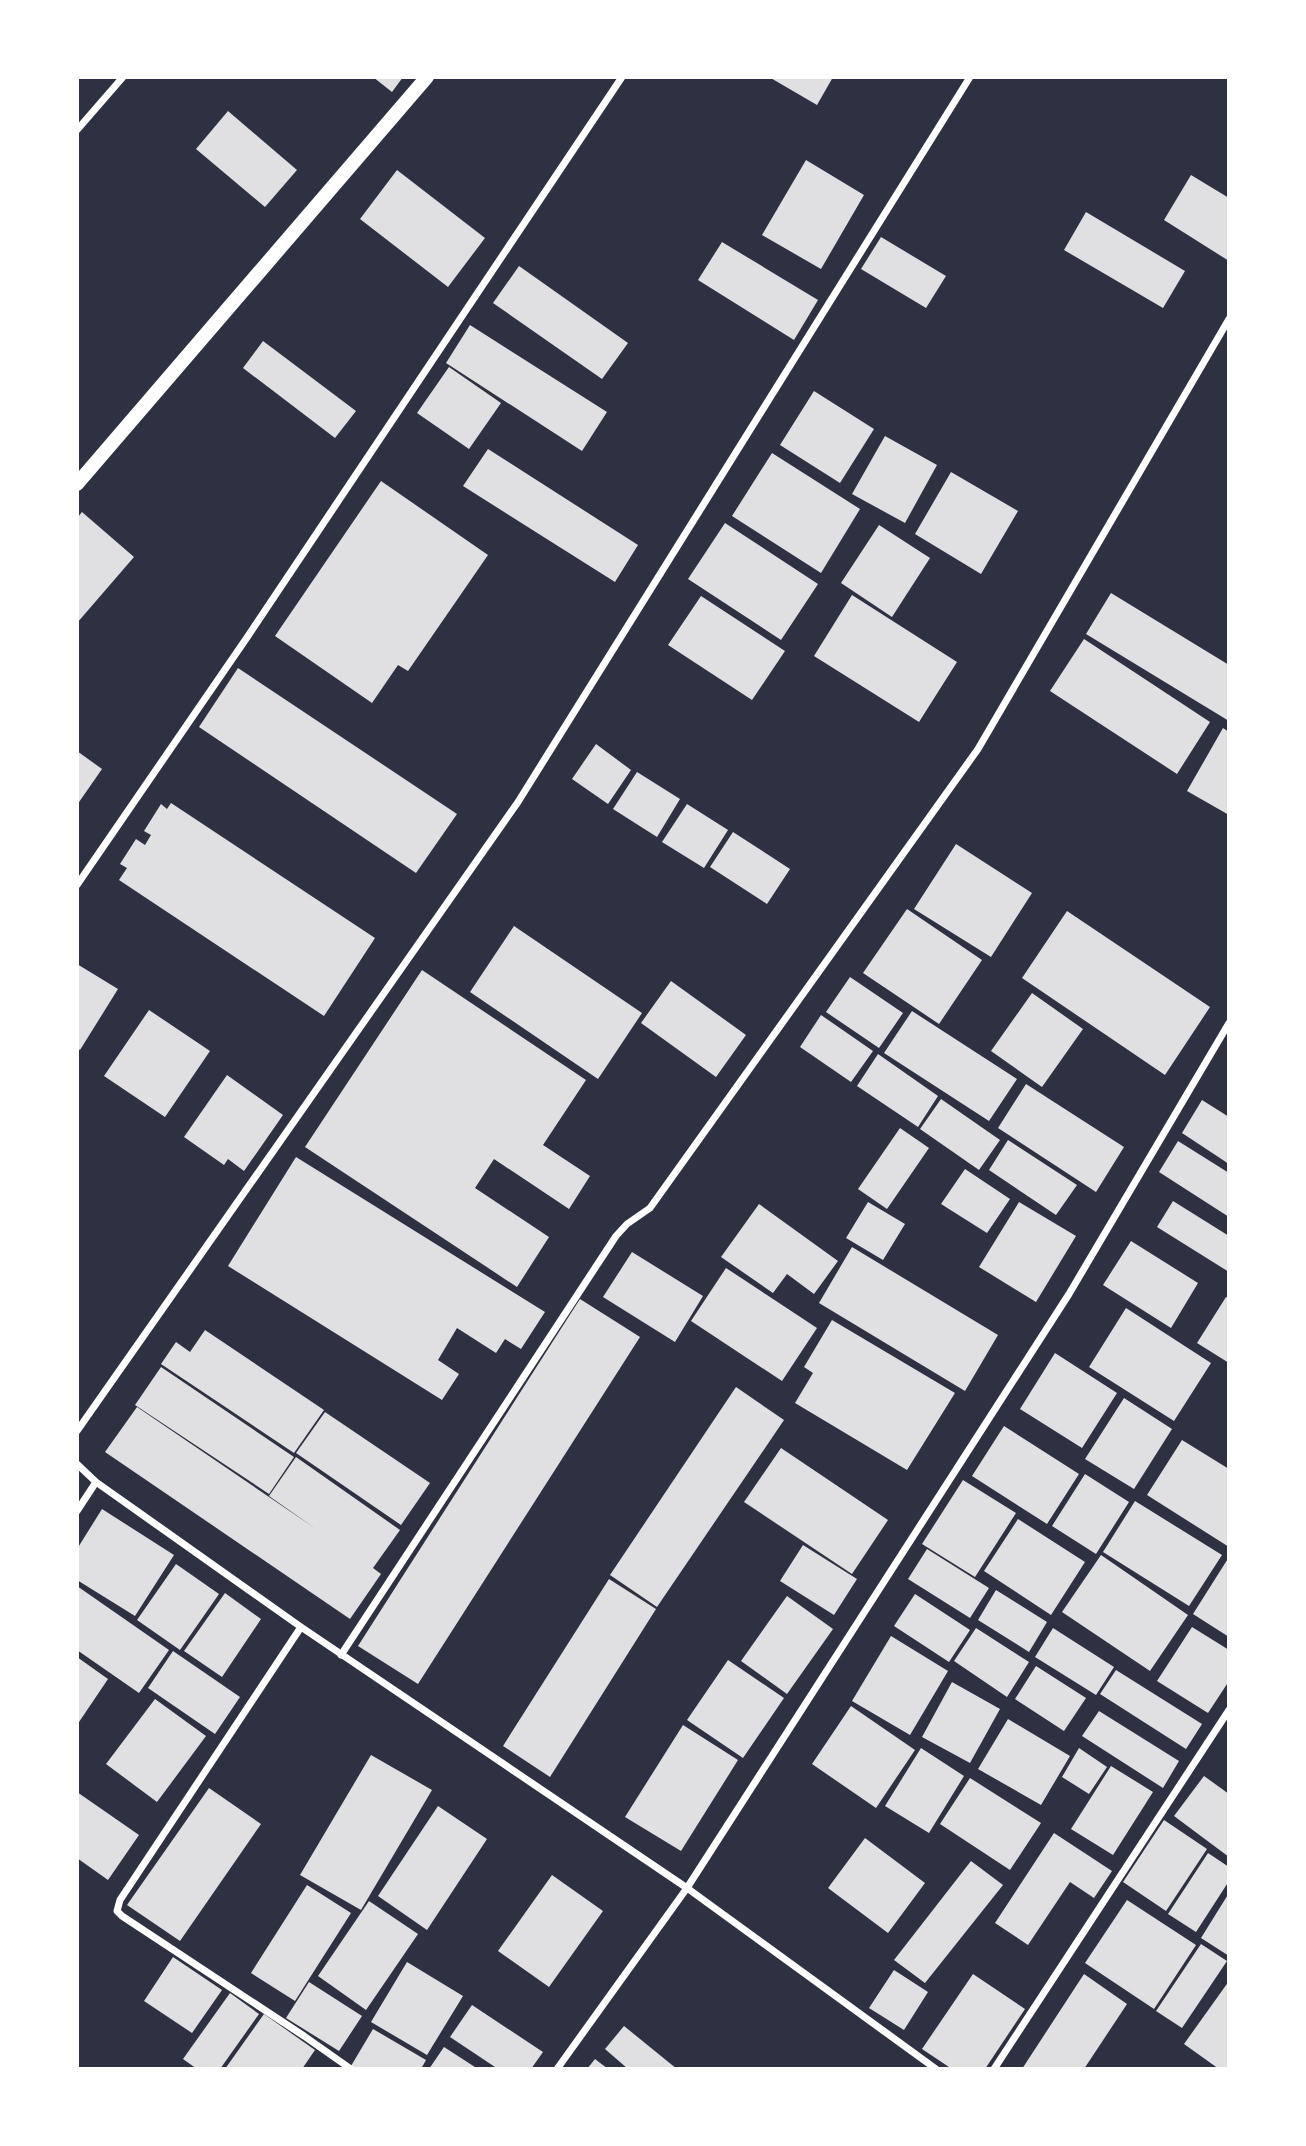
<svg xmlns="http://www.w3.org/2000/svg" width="1306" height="2146" viewBox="0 0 1306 2146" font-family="'Varela Round',sans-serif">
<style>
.building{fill:#e0e0e3}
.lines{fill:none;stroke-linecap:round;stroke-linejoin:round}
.minor{stroke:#fff;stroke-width:7}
.secondary{stroke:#fff;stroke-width:14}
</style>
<rect width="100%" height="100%" fill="#2d3142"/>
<path class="building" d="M373,77H403L392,92Z
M769,77H833L817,105Z
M228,111L297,170L265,207L196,149Z
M806,160L864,195L821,269L762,235Z
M397,170L485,238L448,287L360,219Z
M1191,175L1229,198V261L1164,220Z
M1086,212L1185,271L1163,308L1064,250Z
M881,237L946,276L926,308L861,269Z
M722,242L818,300L794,340L698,280Z
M519,266L628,343L602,379L493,303Z
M470,325L607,412L582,451L446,363Z
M263,341L356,411L335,438L243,368Z
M449,367L501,403L469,449L417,413Z
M814,391L874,429L840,483L780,445Z
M885,436L937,465L905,523L852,494Z
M488,449L638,545L615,582L463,486Z
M772,453L860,509L821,573L732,516Z
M951,472L1018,511L981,574L915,534Z
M381,481L488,555L408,671L398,665L372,703L275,636Z
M82,512L134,557L77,623V518Z
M725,523L818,584L781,640L688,579Z
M879,525L930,558L892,617L841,583Z
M1111,593L1229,665V721L1086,634Z
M852,595L957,662L919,722L814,656Z
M701,596L785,651L752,700L668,645Z
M1084,639L1210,722L1177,774L1050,691Z
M238,668L457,814L416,873L199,727Z
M1223,728L1229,732V815L1187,791Z
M596,744L631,770L608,804L572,779Z
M77,751L102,769L77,805Z
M637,772L680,799L657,837L613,809Z
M171,803L375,938L324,1016L119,880L127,868L120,864L136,839L145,845L151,835L144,831L161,804L167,809Z
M687,804L728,830L704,868L662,842Z
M733,832L790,869L767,904L710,867Z
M956,844L1032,893L991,957L914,909Z
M907,909L982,960L939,1024L863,973Z
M1067,911L1210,1007L1165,1075L1022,978Z
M514,926L642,1013L598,1079L470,992Z
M77,964L118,989L80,1050L77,1048Z
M422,970L586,1080L543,1145L590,1176L569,1209L494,1159L475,1188L549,1237L517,1287L305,1147Z
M850,977L903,1013L879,1048L826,1012Z
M671,981L746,1035L716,1077L641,1023Z
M1032,993L1083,1029L1042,1087L991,1051Z
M149,1010L210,1051L165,1117L104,1076Z
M912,1011L1017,1079L989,1121L884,1053Z
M821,1015L873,1051L851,1082L800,1047Z
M878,1054L938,1096L918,1127L857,1086Z
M227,1075L283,1115L244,1171L228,1159L224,1165L184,1137Z
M1026,1084L1124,1147L1096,1192L998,1128Z
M941,1099L1000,1140L979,1170L920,1129Z
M1202,1100L1229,1117V1164L1182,1133Z
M900,1128L929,1148L887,1209L858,1189Z
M1008,1140L1077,1185L1056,1215L989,1170Z
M1178,1141L1229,1173V1217L1159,1172Z
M296,1157L545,1312L521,1349L505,1339L496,1353L457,1328L438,1360L459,1374L442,1400L228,1266Z
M965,1169L1010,1199L987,1233L941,1204Z
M1173,1201L1229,1236V1272L1157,1227Z
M868,1202L905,1224L883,1260L846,1238Z
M1019,1202L1076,1236L1036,1302L979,1267Z
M759,1204L838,1261L814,1294L787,1274L773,1293L721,1257Z
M1131,1241L1198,1283L1171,1328L1103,1285Z
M852,1247L998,1335L965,1391L819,1303Z
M632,1252L703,1296L675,1342L603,1297Z
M726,1268L817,1328L782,1381L691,1321Z
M1226,1297L1229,1298V1363L1197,1343Z
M580,1299L640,1337L418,1684L358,1646Z
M1126,1308L1211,1363L1174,1421L1089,1367Z
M832,1320L955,1393L907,1470L795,1403L813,1373L804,1367Z
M205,1330L324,1410L294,1453L161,1364L176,1342L190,1352Z
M1055,1353L1117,1393L1082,1448L1020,1409Z
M161,1367L294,1457L269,1494L135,1405Z
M736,1387L784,1420L657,1607L610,1575Z
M1124,1398L1172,1429L1134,1489L1085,1459Z
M137,1407L316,1529L269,1496L296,1457L400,1530L373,1568L381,1574L350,1619L105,1452Z
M325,1412L430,1483L401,1525L296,1453Z
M1004,1426L1079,1474L1047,1524L972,1476Z
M1182,1440L1229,1469V1547L1147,1495Z
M781,1448L888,1520L852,1574L744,1502Z
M1085,1474L1129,1502L1096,1554L1052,1526Z
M963,1480L1016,1513L975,1577L922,1544Z
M1135,1501L1222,1555L1189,1606L1103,1552Z
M102,1509L174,1555L135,1616L77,1580V1549Z
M1018,1519L1085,1562L1051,1615L984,1571Z
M803,1545L857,1579L834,1615L780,1581Z
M927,1549L989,1588L970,1618L908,1579Z
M1101,1555L1188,1615L1150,1671L1062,1612Z
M1229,1557V1637L1193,1614Z
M176,1564L219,1594L180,1650L137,1620Z
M609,1579L656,1609L550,1777L503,1746Z
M77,1586L169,1650L139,1693L77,1650Z
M996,1590L1047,1622L1029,1652L978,1620Z
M225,1593L261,1619L222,1677L184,1651Z
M915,1594L970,1630L949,1662L894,1626Z
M787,1596L833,1629L787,1694L741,1661Z
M1192,1627L1229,1650V1681L1208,1713L1157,1681Z
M976,1628L1029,1662L1007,1697L954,1661Z
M1053,1628L1114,1667L1096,1695L1035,1657Z
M891,1636L948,1671L910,1735L852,1701Z
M173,1651L240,1697L215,1734L148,1688Z
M77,1657L108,1679L77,1725Z
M728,1660L784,1698L743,1758L687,1720Z
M1036,1666L1086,1698L1064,1731L1015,1699Z
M1116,1670L1202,1724L1186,1749L1100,1694Z
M952,1682L1000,1709L970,1763L922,1737Z
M155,1699L206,1736L157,1802L106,1764Z
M851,1706L915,1750L876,1808L812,1764Z
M1099,1711L1179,1761L1163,1788L1082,1736Z
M1008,1719L1070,1756L1041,1805L978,1769Z
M683,1725L738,1760L681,1851L625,1817Z
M921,1748L964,1776L929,1833L885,1806Z
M1079,1748L1107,1767L1089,1794L1062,1777Z
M371,1755L432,1790L361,1910L300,1875Z
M1111,1766L1153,1792L1113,1855L1071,1829Z
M1204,1776L1229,1794V1857L1174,1816Z
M970,1778L1041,1823L1010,1870L940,1824Z
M209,1788L261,1824L180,1941L127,1905Z
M77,1792L139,1835L108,1880L77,1858Z
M438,1806L487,1839L427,1930L378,1896Z
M1164,1820L1207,1849L1166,1911L1123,1882Z
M1054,1833L1112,1871L1094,1898L1070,1882L1028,1945L995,1923Z
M865,1838L925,1883L888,1933L828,1888Z
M1208,1853L1229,1867V1881L1196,1932L1168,1914Z
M971,1861L1003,1885L925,1983L894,1960Z
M552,1875L603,1911L549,1987L498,1951Z
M307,1885L351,1913L295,2001L251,1973Z
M1229,1893V1956L1201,1938Z
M1127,1900L1196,1945L1154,2009L1085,1963Z
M369,1901L418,1934L366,2010L318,1976Z
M1201,1944L1227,1961L1182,2028L1156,2011Z
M173,1957L222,1990L192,2033L144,2001Z
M407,1962L463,1996L427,2055L371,2022Z
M894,1970L928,1992L904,2030L869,2008Z
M973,1974L1025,2009L985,2069H952L922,2049Z
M1084,1974L1127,2004L1084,2069H1022Z
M1229,1981V2069H1219L1184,2044Z
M309,1982L362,2016L339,2051L286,2018Z
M230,1993L259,2014L220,2069H197L183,2059Z
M472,2005L543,2052L531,2069H498L450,2037Z
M264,2014L315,2050L302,2069H225Z
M624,2026L677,2069H628L605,2049Z
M373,2029L426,2060L421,2069H356L351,2066Z
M444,2047L478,2069H429Z
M595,2059L608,2069H587Z"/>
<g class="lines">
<path class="minor" d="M77,130L123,77
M77,885L248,636L622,77
M77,1431L518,802L970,77
M77,1464L96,1482L301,1627L687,1888L936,2069
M77,1511L96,1482
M301,1627L120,1900L117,1911L122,1916L304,2036L351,2069
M341,1655L616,1236L627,1224L650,1208L978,749L1229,319
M557,2069L687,1888L1069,1294L1229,1023
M994,2069L1229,1710"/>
<path class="secondary" d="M77,484L427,77"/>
</g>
<rect width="1306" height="2146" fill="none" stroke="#ffffff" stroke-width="158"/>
</svg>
